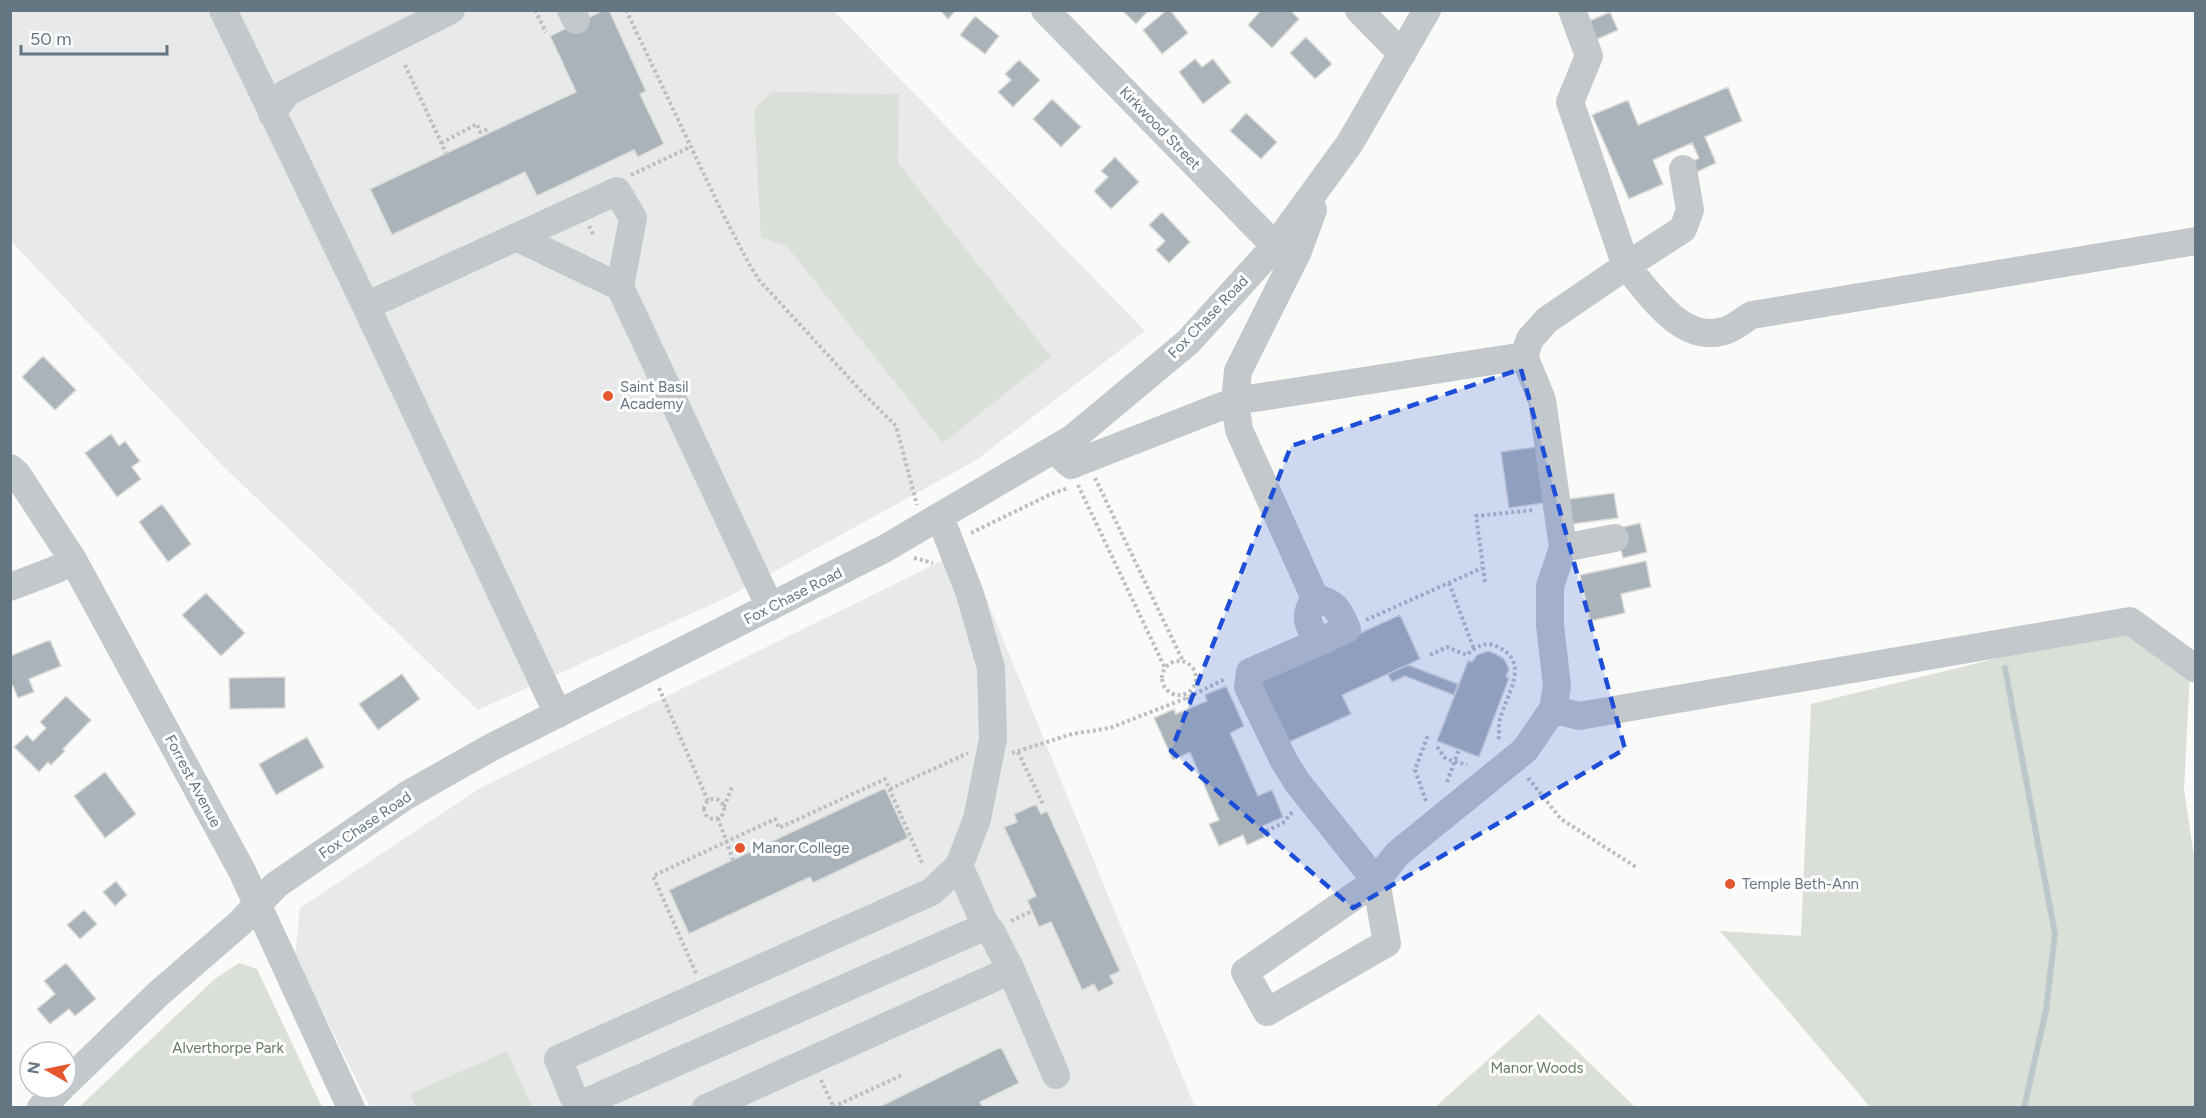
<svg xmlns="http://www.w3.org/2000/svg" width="2206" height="1118" viewBox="0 0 2206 1118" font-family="Figtree,sans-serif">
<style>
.built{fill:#e8e9e9}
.green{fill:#dadfd7}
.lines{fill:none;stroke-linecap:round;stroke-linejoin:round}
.stream{stroke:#bbc7cb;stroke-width:6}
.building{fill:#aab3b9;stroke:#dcdcda;stroke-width:1.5}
.path{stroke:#bbbfc2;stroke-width:4;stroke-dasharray:3 3;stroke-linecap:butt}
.minor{stroke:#c3c8cc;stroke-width:28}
.marked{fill:#1d4ed8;fill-opacity:0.2;stroke:#1d4ed8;stroke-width:4.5;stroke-dasharray:12 8;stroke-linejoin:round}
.poi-dot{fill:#e4572e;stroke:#fff;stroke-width:2}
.labels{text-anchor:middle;stroke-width:6;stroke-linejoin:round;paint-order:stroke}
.street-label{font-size:15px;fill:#657683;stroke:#fff}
.poi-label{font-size:15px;fill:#657683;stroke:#fff;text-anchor:start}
.park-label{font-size:15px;fill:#687a64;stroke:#fff}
</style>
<rect width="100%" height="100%" fill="#fafaf8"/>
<path class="built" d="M11,11H834L1145,331L975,461L728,597L478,710L223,466L11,241Z
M966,549L1195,1107H370L295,957L300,908L482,787Z"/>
<path class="green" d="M772,92L899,94L898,163L1051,357L943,443L786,245L761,238L754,109Z
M2125,631L2190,672L2184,789L2196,870L2195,1107H1870L1720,931L1801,936L1811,704L2100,633Z
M239,963L257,969L322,1107H79L216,978Z
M1539,1014L1635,1107H1435Z
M507,1051L532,1107H416L410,1094Z"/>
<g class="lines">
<path class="stream" d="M2005,668L2055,934L2046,1010L2024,1108"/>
</g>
<path class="building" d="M604,10H609L646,91L640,94L664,144L638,157L634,150L537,196L525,172L392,235L370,189L576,92L550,36Z
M940,10H956L948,19Z
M1122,10H1149L1136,24Z
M1167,10H1170L1188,33L1162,54L1143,30Z
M1261,10H1290L1299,19L1272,48L1248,25Z
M1610,12L1618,30L1595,40L1587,22Z
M975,16L999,36L985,54L960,35Z
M1306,37L1332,64L1315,79L1290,53Z
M1195,59L1202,67L1213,59L1231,82L1203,104L1179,72Z
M1019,60L1040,80L1013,107L998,92L1011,80L1005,74Z
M1728,87L1742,121L1705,137L1716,163L1695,173L1691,162L1699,158L1692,143L1653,160L1663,184L1629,199L1592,115L1628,100L1638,125Z
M1052,99L1081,127L1061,147L1033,119Z
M1246,113L1277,142L1261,159L1230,131Z
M1115,157L1139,182L1111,209L1094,191L1108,177L1101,171Z
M1162,212L1190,242L1169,263L1156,250L1165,241L1149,225Z
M43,356L76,390L55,410L22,377Z
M111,434L119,446L125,441L140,461L132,467L141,479L117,497L85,453Z
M1542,446L1550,502L1509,508L1501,452Z
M1614,493L1618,518L1572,524L1569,499Z
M162,504L191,544L168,562L139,522Z
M1640,523L1647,552L1623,558L1616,529Z
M1646,561L1651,587L1621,594L1625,613L1590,621L1580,575Z
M206,593L245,633L221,656L182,615Z
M1400,615L1420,659L1342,695L1351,714L1289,742L1259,679Z
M50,640L61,666L29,679L34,692L18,698L13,686L10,687V656Z
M1488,651L1496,654L1504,659L1509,669L1506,677L1509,678L1479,757L1437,741L1468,661L1472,662L1477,655Z
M1408,665L1458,684L1454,695L1405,676L1392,682L1388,674Z
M402,674L420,699L378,730L359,704Z
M285,677V708L230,709L229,678Z
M1226,686L1244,726L1230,733L1258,796L1272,790L1283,817L1260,827L1265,837L1247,845L1243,835L1219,846L1209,824L1219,820L1190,752L1173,760L1154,718L1174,709L1176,714L1207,701L1205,695Z
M66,696L91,720L63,749L65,751L51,765L48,762L39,772L14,747L27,735L33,741L46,728L40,722Z
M307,737L324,767L276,795L259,764Z
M105,772L136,814L105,838L74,796Z
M885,788L908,838L813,883L810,877L689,934L669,890Z
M1036,804L1041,814L1047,811L1120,971L1110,976L1114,984L1098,992L1094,984L1082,990L1051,922L1039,927L1027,900L1036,896L1004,827L1017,822L1014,814Z
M116,881L127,895L115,906L103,892Z
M84,910L97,924L80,939L67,925Z
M66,963L96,999L75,1016L69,1009L50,1024L37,1009L55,994L44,981Z
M1001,1047L1019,1083L980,1102L983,1108H877Z"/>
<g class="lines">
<path class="path" d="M535,10L546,32
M626,10L721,210L748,262L759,280L862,392L896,426L917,505
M405,65L446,153
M441,143L477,124L480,132L488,129
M631,175L690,147
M589,226L594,236
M1095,478L1183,661
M1078,485L1165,668
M971,533L1051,494L1068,488
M914,558L933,563
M1485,582L1476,516L1534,510
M1449,583L1474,649
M1366,620L1482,568
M1430,655L1447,647L1467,655C1475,647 1485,641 1496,646C1532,662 1507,693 1500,719C1498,727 1500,734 1498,742
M1162 678a17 17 0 1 1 34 0a17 17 0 1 1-34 0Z
M659,688L708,801
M1188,697L1192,708
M1437,747L1446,759L1467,765
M1018,752L1044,806
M1012,753L1072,734L1110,728L1189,697L1225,679
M1528,778L1561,819L1636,867
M1447,782L1459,749
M890,789L968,753
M704 809a10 10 0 1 1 20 0a10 10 0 1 1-20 0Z
M1426,801L1415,770L1428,735
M724,807L732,787
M718,818L733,860
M1266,831L1283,823L1293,811
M1011,921L1032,911
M696,973L653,876L775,819L779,828L885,779L923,865
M821,1080L834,1108
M833,1107L902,1075"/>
<path class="minor" d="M223,10L366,306
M571,10L576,20
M1045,10L1275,246
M1359,10L1402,54
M272,114L286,93L451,10
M1683,169L1690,210L1683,229L1626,266C1650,293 1681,344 1724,331C1733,329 1743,320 1752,315L2196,241
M1313,210L1298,251L1238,371L1235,401L1239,430L1315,598C1303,617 1307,624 1319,642L1250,672L1248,687L1284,761L1297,782L1376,881L1387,943L1267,1012L1245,972L1376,881L1397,854L1525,750L1553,709L1557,686L1550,625V586L1563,548
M516,237L620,287
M1524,356L1530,339L1547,320L1626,266L1570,102L1589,56L1572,10
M1054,450L1071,465L1235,401L1524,356L1542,400L1563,548L1615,538
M10,468L17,474L73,560L242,871L351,1108
M10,587L55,570L73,560
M1315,598C1335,601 1340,612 1347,629L1319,642
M1553,709L1579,716L2130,621L2196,669
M558,714L366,306L617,191L633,218L620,287L770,607
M1011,970L1056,1075
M66,1083L158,994L240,923L276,885L407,795L490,748L884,549L1073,438L1188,342L1275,246L1350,143L1427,10
M577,1106L986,926
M41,1108L61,1088
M578,1108L558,1059L931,892L959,866L977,819L993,739L991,668L970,594L940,517
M706,1108L1011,970L991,931L986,926L959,866"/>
</g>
<path class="marked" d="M1521,369L1625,749L1353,908L1171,751L1291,446Z"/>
<g class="poi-dot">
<circle cx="608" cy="396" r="6"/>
<circle cx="740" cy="848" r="6"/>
<circle cx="1730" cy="884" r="6"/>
</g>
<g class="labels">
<g class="street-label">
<text transform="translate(1160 128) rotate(46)" y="5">Kirkwood Street</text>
<text transform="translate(1208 317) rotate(-46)" y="5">Fox Chase Road</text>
<text transform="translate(793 596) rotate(-27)" y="5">Fox Chase Road</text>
<text transform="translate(193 781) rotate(62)" y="5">Forrest Avenue</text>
<text transform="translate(365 825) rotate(-34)" y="5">Fox Chase Road</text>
</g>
<g class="poi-label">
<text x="620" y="392">Saint Basil<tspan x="620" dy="17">Academy</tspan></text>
<text x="752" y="853">Manor College</text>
<text x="1742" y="889">Temple Beth-Ann</text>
</g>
<g class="park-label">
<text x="228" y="1053">Alverthorpe Park</text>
<text x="1537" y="1073">Manor Woods</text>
</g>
</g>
<rect width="2206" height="1118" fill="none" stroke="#657683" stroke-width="24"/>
<g transform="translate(48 1070) rotate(279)"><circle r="28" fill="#ffffff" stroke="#c1c8cd" stroke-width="1.5"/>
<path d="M0-4.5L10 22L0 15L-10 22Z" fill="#e4572e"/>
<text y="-9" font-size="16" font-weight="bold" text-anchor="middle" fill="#657683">N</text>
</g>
<path d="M21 45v9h146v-9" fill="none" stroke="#657683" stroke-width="3"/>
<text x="30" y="45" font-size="18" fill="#657683" stroke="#ffffff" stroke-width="4.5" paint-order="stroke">50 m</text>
</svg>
